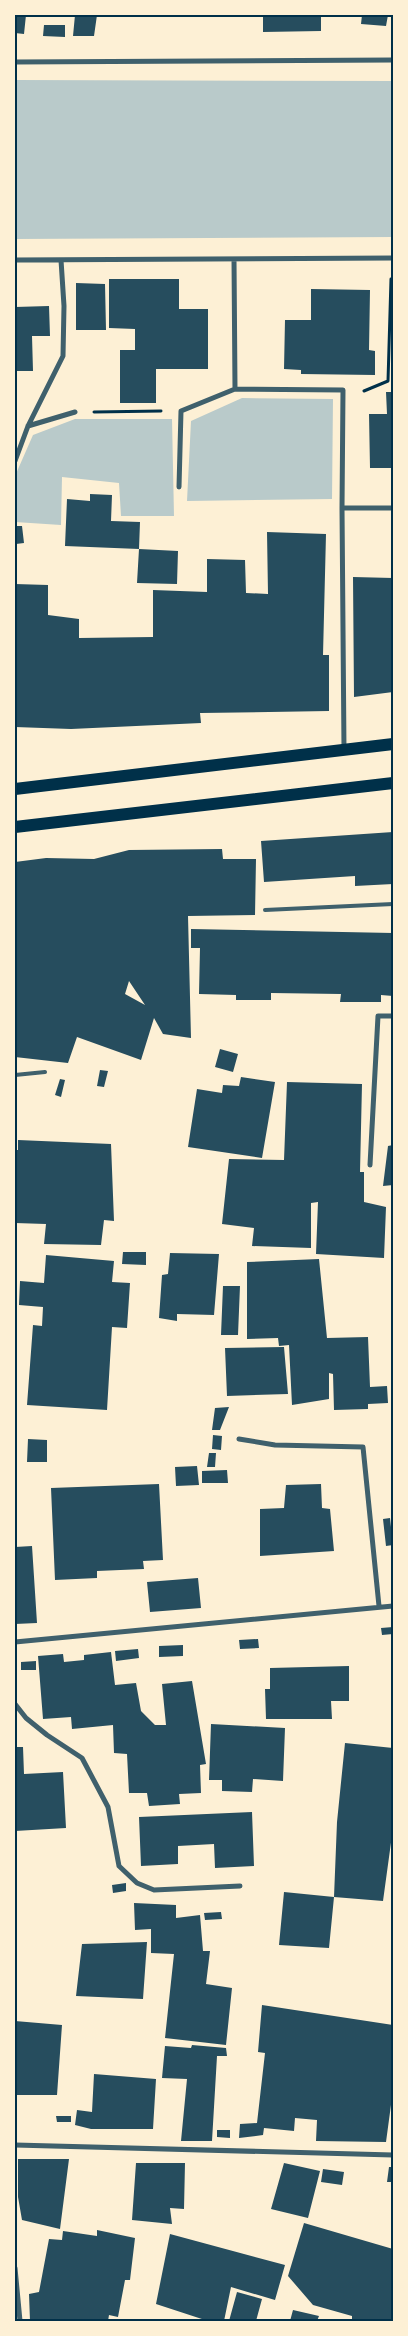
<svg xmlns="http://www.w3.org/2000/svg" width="408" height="2336" viewBox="0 0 408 2336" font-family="'IBM Plex Sans',sans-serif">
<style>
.green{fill:#b9caca}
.building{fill:#264d5e;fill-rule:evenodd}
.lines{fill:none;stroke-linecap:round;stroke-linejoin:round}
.path{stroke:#003049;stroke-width:3}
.service{stroke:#3f606c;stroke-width:4}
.minor{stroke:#3f606c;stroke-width:5}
.primary{stroke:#003049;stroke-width:12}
.neatline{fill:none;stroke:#003049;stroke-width:2}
</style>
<rect width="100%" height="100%" fill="#fdf0d5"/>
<path class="green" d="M15,80L393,81V237L15,239Z
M242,398L333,399L332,499L187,501L191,421Z
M75,419H172L174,516H121L119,483L62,477L61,525L15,522V476L33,435Z"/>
<path class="building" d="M15,15H26L24,34L15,33Z
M75,15H97L94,36H73Z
M263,15H321V31L263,32Z
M362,15H388L386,26L361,24Z
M44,25H65V37L43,36Z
M109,279H179V309H208V369H156V403H120V350H135V329L109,328Z
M76,283L105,284L106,330H76Z
M311,289L370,290L369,350L375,351V375L301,374V370L284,369L285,320H311Z
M49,306L50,336H32L33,371H15V307Z
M386,392H393V468H370L369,414H387Z
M90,494L112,495L111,521L140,522L139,549L65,546L67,499L90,501Z
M15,526H22L24,543L16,544Z
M267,532L326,534L323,655H329V711L200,713L201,723L71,729L15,727V584L48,585V615L79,619V638L153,637V590L207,592V559L245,560L246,593L268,594Z
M139,549L178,551L177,584L137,583Z
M353,577L393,578V692L354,697Z
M393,832V884L355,886V876L264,882L261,841Z
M222,849L223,859H256L255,915L188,916L191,1038L163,1034L154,1018L141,1060L77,1037L68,1063L15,1057V862L46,858L94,859L129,850ZM129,981L145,1005L125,994Z
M191,929L393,933V996L381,995V1002H340L341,994L271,993V1000H236V995L199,994L200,948H191Z
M220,1049L238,1054L233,1072L215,1067Z
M100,1070L108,1071L104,1087L97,1086Z
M241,1077L275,1082L262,1158L188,1147L197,1089L222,1093L223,1085L239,1086Z
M60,1079L65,1080L61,1097L55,1095Z
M287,1082L362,1084L360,1172H364V1202L386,1207L384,1258L316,1254L318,1202L311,1203V1248L252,1246L254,1228L222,1224L229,1159L284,1160Z
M18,1140L111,1144L114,1221L104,1220L101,1245L44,1244L46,1224L15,1223V1150H18Z
M393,1145V1185L383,1186L388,1146Z
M123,1252H146V1265L122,1264Z
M170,1253L219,1254L214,1315L177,1314V1321L159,1318L162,1275L168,1274Z
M46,1255L114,1261L112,1282L130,1283L127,1328L112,1327L107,1410L27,1405L33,1325L42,1326L43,1307L19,1305L20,1281L44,1283Z
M319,1259L327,1338L368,1337L370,1387L387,1386L388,1403L368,1404V1409L334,1410L333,1374L329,1373V1399L292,1405L289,1345L279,1346L278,1338L247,1339V1262Z
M223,1286H240L238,1335H221Z
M284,1347L288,1394L227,1396L225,1348Z
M229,1407L220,1430H212L215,1408Z
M213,1435L222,1436L221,1450L212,1449Z
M28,1439L47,1440V1462H27Z
M209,1453H216L215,1467H207Z
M197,1466L199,1485L176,1486L175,1467Z
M227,1470L228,1483H202V1471Z
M159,1484L163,1560L143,1561L144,1569L97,1571V1578L55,1580L51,1488Z
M321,1484L322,1508L330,1509L334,1551L260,1556V1509L284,1508L286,1485Z
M390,1518L393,1545L386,1546L383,1519Z
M32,1546L37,1623L15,1624V1547Z
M198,1578L201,1608L150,1612L147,1582Z
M393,1627V1634L382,1635L381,1628Z
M258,1639L259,1648L240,1649L239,1640Z
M183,1645V1656L159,1657V1646Z
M138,1649L139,1658L116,1661L115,1651Z
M111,1652L115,1685L136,1683L141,1711L155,1725H166L162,1684L192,1681L206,1764L200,1765L201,1793L179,1794L180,1804L149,1806L147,1793H129L127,1754L114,1753L113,1725L72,1729L71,1717L43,1719L38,1656L63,1654L64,1662L84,1660V1655Z
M36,1661V1670H21V1662Z
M349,1666V1701H331L332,1719H266L265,1689H270V1668Z
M211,1724L285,1728L283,1781L253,1779L252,1792L222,1791V1780H209Z
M345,1743L393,1748V1828L383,1901L334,1897L329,1948L279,1945L284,1892L334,1897L337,1822Z
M15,1747H23L24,1774L63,1772L66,1828L15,1831Z
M252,1812L254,1866L215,1868L214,1844L178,1846V1864L141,1866L139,1817Z
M126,1883V1891L113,1893L112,1885Z
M134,1903L176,1905V1918L200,1915L203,1951H210L206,1984L232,1988L226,2045L165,2038L174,1954L151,1953V1929L135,1930Z
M221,1912L222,1919L205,1920L204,1913Z
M147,1942L143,1999L76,1996L82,1944Z
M262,2005L393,2025V2090L386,2142L316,2141L317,2120L295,2118L294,2131L264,2128L263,2135L239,2138L240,2124L257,2123L265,2053L258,2052Z
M15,2021L62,2025L57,2095H15Z
M192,2045L226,2048L227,2056H217L212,2141H181L187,2079L162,2078L165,2046L191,2048Z
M94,2074L156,2079L153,2129H91L75,2125L77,2110L92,2112Z
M56,2116H71V2122H57Z
M217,2130H230V2138L217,2137Z
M18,2159H69L60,2229L22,2220L18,2197Z
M136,2163H185L184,2209L170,2208L172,2224L132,2220Z
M284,2163L320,2171L308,2218L271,2209Z
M389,2167H393V2182H387Z
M323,2169L344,2172L342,2185L321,2182Z
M304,2223L393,2249V2321H352V2316L313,2305L288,2276Z
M97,2230L135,2238L130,2280H125L118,2317L109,2315L108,2321H30L29,2294L39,2292L49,2239L62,2240L63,2231L97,2236Z
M170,2234L285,2265L275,2300L231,2287L224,2321H208L156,2304Z
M237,2292L262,2299L256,2321H229Z
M293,2310L319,2316L317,2321H290Z"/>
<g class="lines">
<path class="path" d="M364,391L388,381L391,279
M94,412L161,411"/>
<path class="service" d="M265,910L393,904
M15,1075L45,1072"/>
<path class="minor" d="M15,62L393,60
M234,259L235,389
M15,260L393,258
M28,426L75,412
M15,461L28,426L63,356L64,306L61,260
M179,487L181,411L235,389L343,390L342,508H393
M342,508L344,749
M370,1165L378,1016H393
M239,1439L275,1445L363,1447L379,1606
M15,1642L393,1606
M15,1704L26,1718L47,1735L82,1758L108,1807L119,1866L137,1883L154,1890L240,1886
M15,2145L393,2155
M15,2268L20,2321"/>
<path class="primary" d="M15,789L393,744
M15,827L393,783"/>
</g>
<rect width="408" height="2336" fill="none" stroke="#fdf0d5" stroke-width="32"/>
<rect x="16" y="16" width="376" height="2304" class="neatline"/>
</svg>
